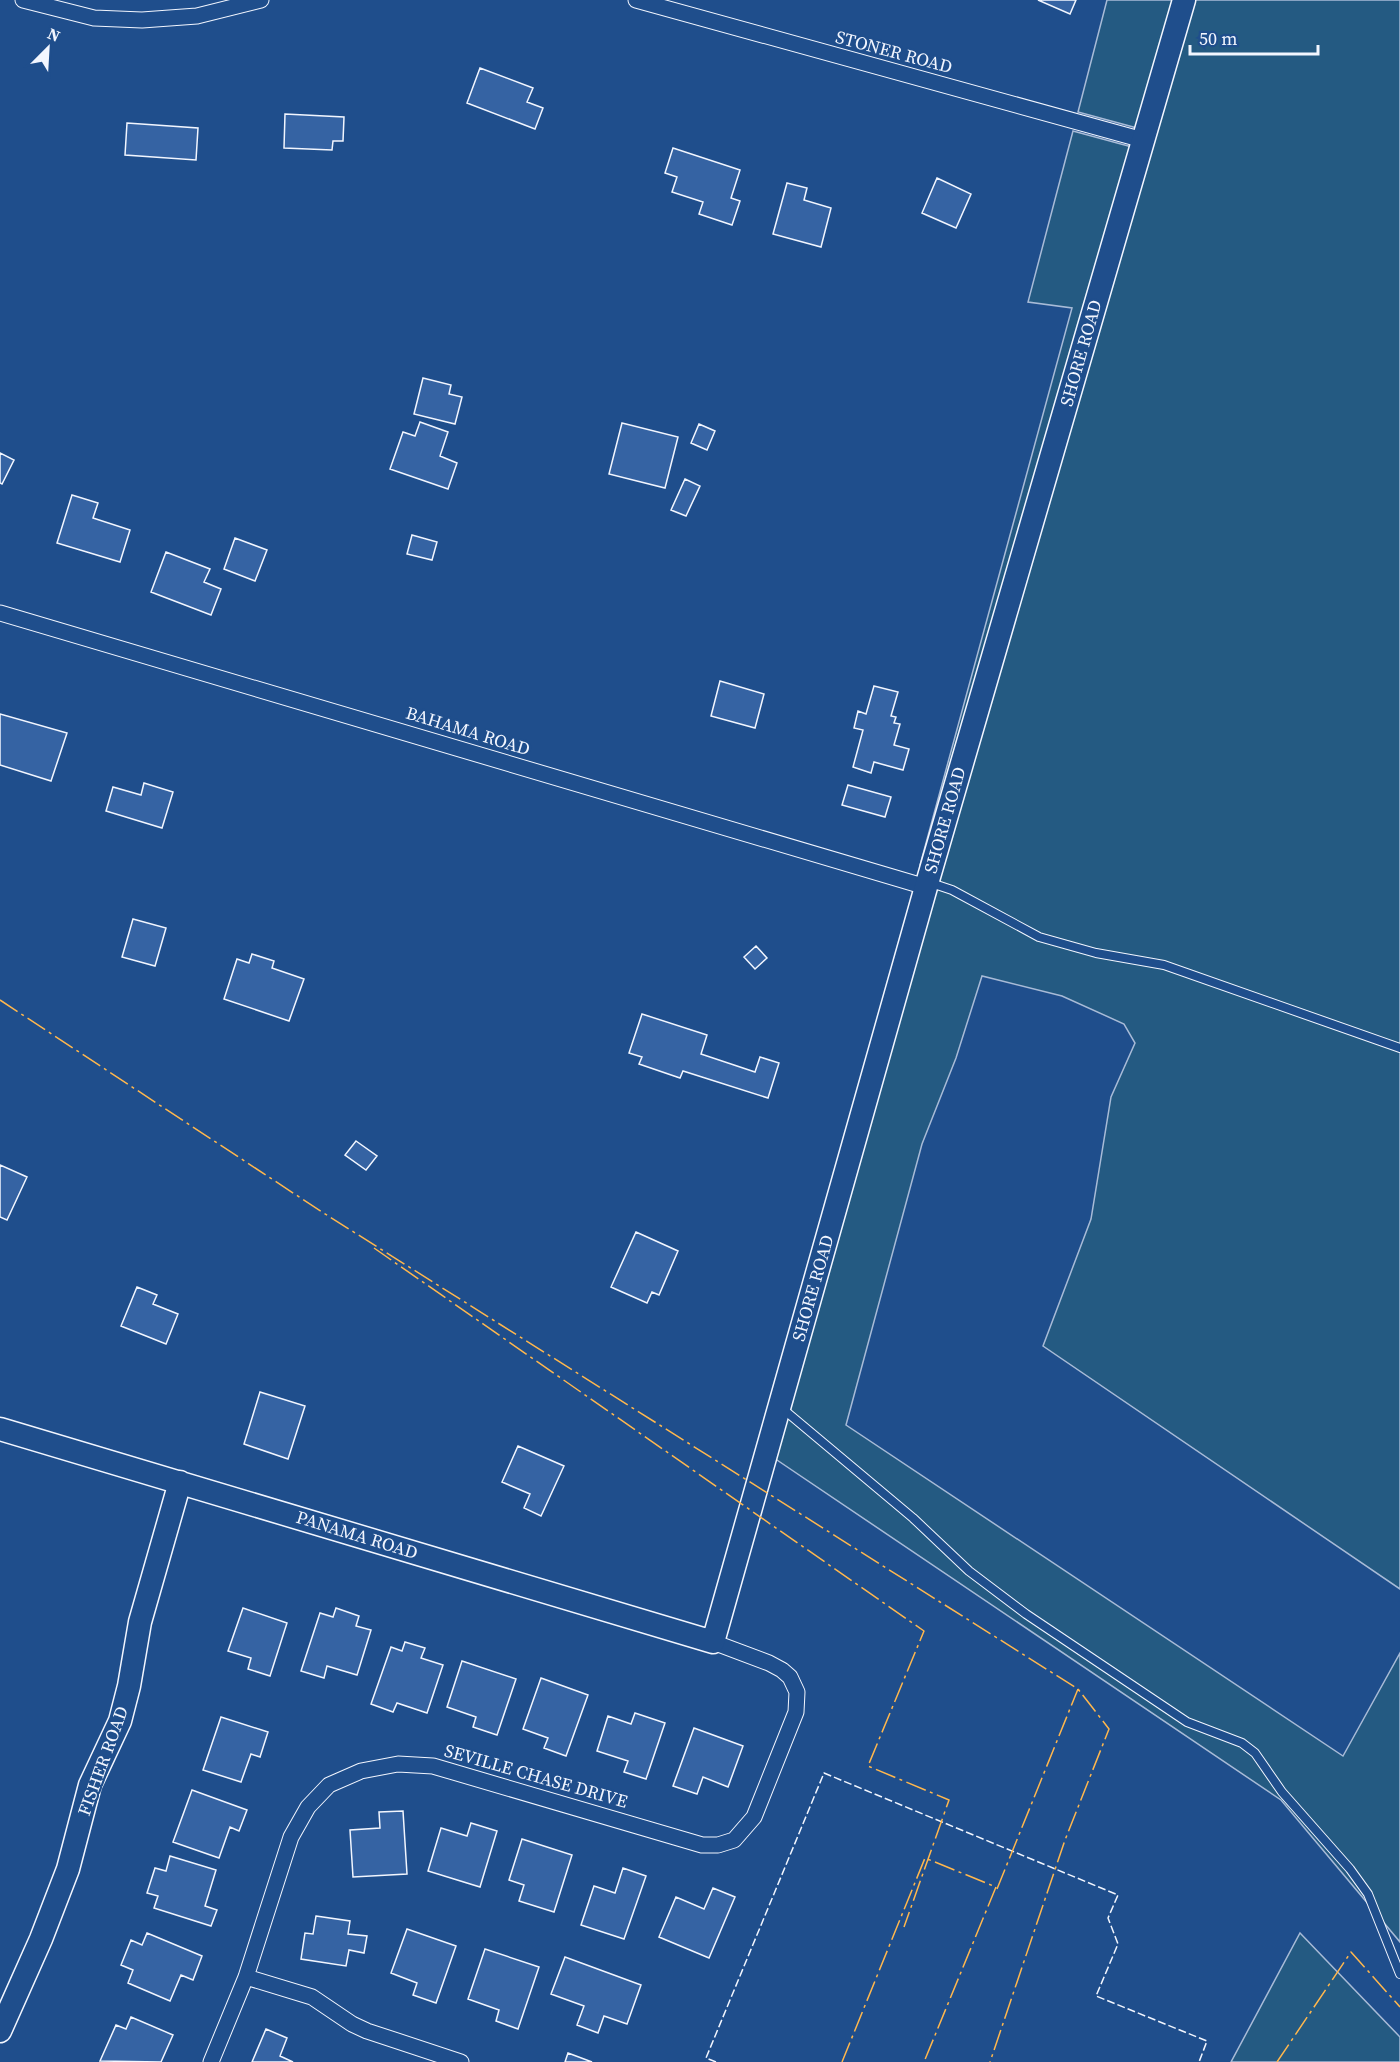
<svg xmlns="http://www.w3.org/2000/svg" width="1400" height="2062" viewBox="0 0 1400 2062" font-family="'Source Serif 4',serif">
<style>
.green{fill:#245a82;stroke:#a8bbd7;stroke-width:1.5}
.building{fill:#3563a3;stroke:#f2f6ff;stroke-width:1.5}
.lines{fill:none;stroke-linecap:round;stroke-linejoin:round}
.lane-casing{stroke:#f2f6ff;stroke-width:10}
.street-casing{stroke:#f2f6ff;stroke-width:17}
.secondary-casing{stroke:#f2f6ff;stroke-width:25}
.lane{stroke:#1f4e8c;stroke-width:8}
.street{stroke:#1f4e8c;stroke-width:15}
.secondary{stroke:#1f4e8c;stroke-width:22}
.fence{stroke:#f2f6ff;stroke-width:1.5;stroke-dasharray:8 3;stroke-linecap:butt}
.power{stroke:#ffb74d;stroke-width:1.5;stroke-dasharray:21 4.5 3 4.5;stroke-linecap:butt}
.labels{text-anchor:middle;stroke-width:4.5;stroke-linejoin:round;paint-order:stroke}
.street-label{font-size:18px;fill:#f2f6ff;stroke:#1f4e8c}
</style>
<rect width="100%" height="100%" fill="#1f4e8c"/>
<path class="green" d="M1107,0H1175L1137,128L1078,112Z
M1194,0H1400V1589L1043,1346L1091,1219L1111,1097L1135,1043L1124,1024L1062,996L982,976L956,1058L922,1144L846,1425L1343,1756L1400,1653V1942L1281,1800L774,1458L938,877Z
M1073,131L1132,147L922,866L920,865L1072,308L1028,302Z
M1300,1933L1400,2037V2062H1231Z"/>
<path class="building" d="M1038,0H1076L1070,14Z
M480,68L533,88L527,102L543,108L535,129L467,103Z
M285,114L344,117L343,141H333L332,150L284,148Z
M127,123L198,128L196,160L125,155Z
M673,148L740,170L731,198L740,201L732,225L699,214L703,202L672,192L677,177L665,173Z
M937,178L971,194L956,228L922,213Z
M787,183L807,188L804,200L831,208L821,247L773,234Z
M423,378L451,385L449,394L462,397L455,424L414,414Z
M420,422L448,432L440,456L457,463L448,489L390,469L403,432L415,436Z
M622,423L678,437L665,488L609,474Z
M699,424L715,431L707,450L691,443Z
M0,453L14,460L2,484L0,483Z
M685,479L700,486L686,516L671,510Z
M72,495L98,503L93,518L130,530L120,562L57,543Z
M412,535L437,542L432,560L407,554Z
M235,538L267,550L255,581L224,569Z
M166,552L210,569L204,582L221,589L211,615L151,592Z
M720,681L764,694L755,728L711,716Z
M874,686L898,692L891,716L896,717L894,723L900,724L894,745L909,749L903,770L874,762L871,773L853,767L863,730L854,728L858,711L866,714Z
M0,714L67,733L51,781L0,765Z
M144,783L173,792L162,828L106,811L113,787L141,795Z
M848,785L891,797L885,817L842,805Z
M133,919L166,928L155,966L122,957Z
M756,946L767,958L755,969L744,957Z
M252,954L274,961L272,968L304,979L289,1021L224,999L237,959L249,963Z
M642,1014L707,1035L701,1054L755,1072L760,1057L779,1063L768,1098L683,1071L680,1078L639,1064L642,1057L629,1053Z
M356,1141L377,1156L366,1170L345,1155Z
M0,1165L27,1177L7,1220L0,1217Z
M636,1232L678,1251L659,1295L652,1292L647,1303L611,1287Z
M137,1287L157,1295L153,1304L178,1314L166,1344L121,1326Z
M260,1392L305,1406L288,1459L244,1444Z
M518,1446L564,1466L541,1516L524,1508L530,1494L502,1482Z
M243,1608L287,1623L270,1676L248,1669L251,1658L228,1651Z
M336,1608L359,1616L356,1626L371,1630L357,1675L327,1666L324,1678L301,1671L320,1613L333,1617Z
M405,1642L425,1648L421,1658L443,1665L427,1713L397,1703L393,1712L371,1704L391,1647L402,1651Z
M462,1661L516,1679L497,1735L473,1727L476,1717L447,1707Z
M541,1678L588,1695L566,1756L544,1748L548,1738L523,1729Z
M635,1713L665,1723L646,1779L624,1772L628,1761L597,1751L608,1716L631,1724Z
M221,1717L268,1732L260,1757L251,1754L241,1782L203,1770Z
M694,1728L743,1746L728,1787L703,1777L697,1794L673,1786Z
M192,1790L247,1810L239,1831L230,1827L219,1858L173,1842Z
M403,1811L407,1874L353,1877L350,1830L380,1828L379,1812Z
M471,1823L497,1831L480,1887L428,1871L441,1828L467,1836Z
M522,1839L572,1855L554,1912L519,1901L524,1885L509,1880Z
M170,1856L216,1870L205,1906L217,1910L211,1926L154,1908L158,1896L147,1893L155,1868L166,1871Z
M623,1868L646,1876L624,1939L581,1925L594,1886L615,1893Z
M713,1888L735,1897L709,1958L659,1937L676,1897L704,1909Z
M316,1916L350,1921L348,1934L367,1936L364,1953L349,1950L346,1966L301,1959L305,1933L313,1934Z
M407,1929L456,1946L436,2003L413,1995L417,1983L391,1973Z
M147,1933L202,1956L193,1980L181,1975L170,2001L128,1983L133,1970L121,1965L131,1940L142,1945Z
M485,1949L539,1967L518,2029L496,2021L499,2010L468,1999Z
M565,1957L641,1985L627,2024L604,2016L598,2033L577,2025L584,2006L551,1994Z
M131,2017L173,2035L161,2062L100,2061L116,2025L126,2029Z
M266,2029L287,2038L280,2056L293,2062H252Z
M568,2053L592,2062H565Z"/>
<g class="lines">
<g class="lane-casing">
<path id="lane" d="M928,882L952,890L1039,937L1096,953L1164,965L1400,1048
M783,1409L913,1518L969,1571L1026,1614L1187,1722L1242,1743L1255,1753L1282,1792L1350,1869L1368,1894L1400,1974"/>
</g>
<g class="street-casing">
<path id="street" d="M23,0L94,18L142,20L197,16L261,0
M636,0L1143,140
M0,613L926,887
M246,1977L312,1997L352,2024L367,2031L461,2062
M211,2062L246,1977L291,1837L308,1807L329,1785L361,1771L398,1764L433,1766L702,1845H718L734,1840L754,1817L796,1712L797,1692L790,1677L782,1670L769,1663L713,1642"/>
</g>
<g class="secondary-casing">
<path id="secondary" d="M0,1429L713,1642L926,887L1184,0
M0,2031L41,1939L68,1869L90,1785L120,1721L129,1686L140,1622L180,1482"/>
</g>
<use href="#lane" class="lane"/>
<use href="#street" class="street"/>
<use href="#secondary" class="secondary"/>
<path class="fence" d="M716,2062L706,2058L824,1773L1118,1895L1108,1918L1118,1944L1096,1996L1207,2041L1199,2062"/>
<path class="power" d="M0,1000L322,1212L1078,1689L1109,1729L1065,1840L990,2062
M374,1248L924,1631L868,1766L949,1800L904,1927
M997,1889L1078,1689
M842,2062L925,1858L996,1887L924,2062
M1277,2062L1351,1952L1400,2007"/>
</g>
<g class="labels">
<g class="street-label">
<text transform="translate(894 52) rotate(15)" y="6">STONER ROAD</text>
<text transform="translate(1081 353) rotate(-74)" y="6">SHORE ROAD</text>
<text transform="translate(468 731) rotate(17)" y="6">BAHAMA ROAD</text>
<text transform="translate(945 820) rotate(-74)" y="6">SHORE ROAD</text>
<text transform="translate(813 1288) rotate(-74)" y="6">SHORE ROAD</text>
<text transform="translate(357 1535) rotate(17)" y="6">PANAMA ROAD</text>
<text transform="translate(103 1761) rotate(-70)" y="6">FISHER ROAD</text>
<text transform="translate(536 1776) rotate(16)" y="6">SEVILLE CHASE DRIVE</text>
</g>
</g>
<g transform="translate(48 48) rotate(24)" stroke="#1f4e8c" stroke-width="4.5" paint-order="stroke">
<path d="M0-4.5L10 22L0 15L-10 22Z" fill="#f2f6ff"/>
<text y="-9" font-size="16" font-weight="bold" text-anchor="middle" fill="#f2f6ff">N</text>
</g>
<path d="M1190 45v9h128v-9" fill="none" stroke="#f2f6ff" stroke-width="3"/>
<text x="1199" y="45" font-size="18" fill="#f2f6ff" stroke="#1f4e8c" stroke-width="4.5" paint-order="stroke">50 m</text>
</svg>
